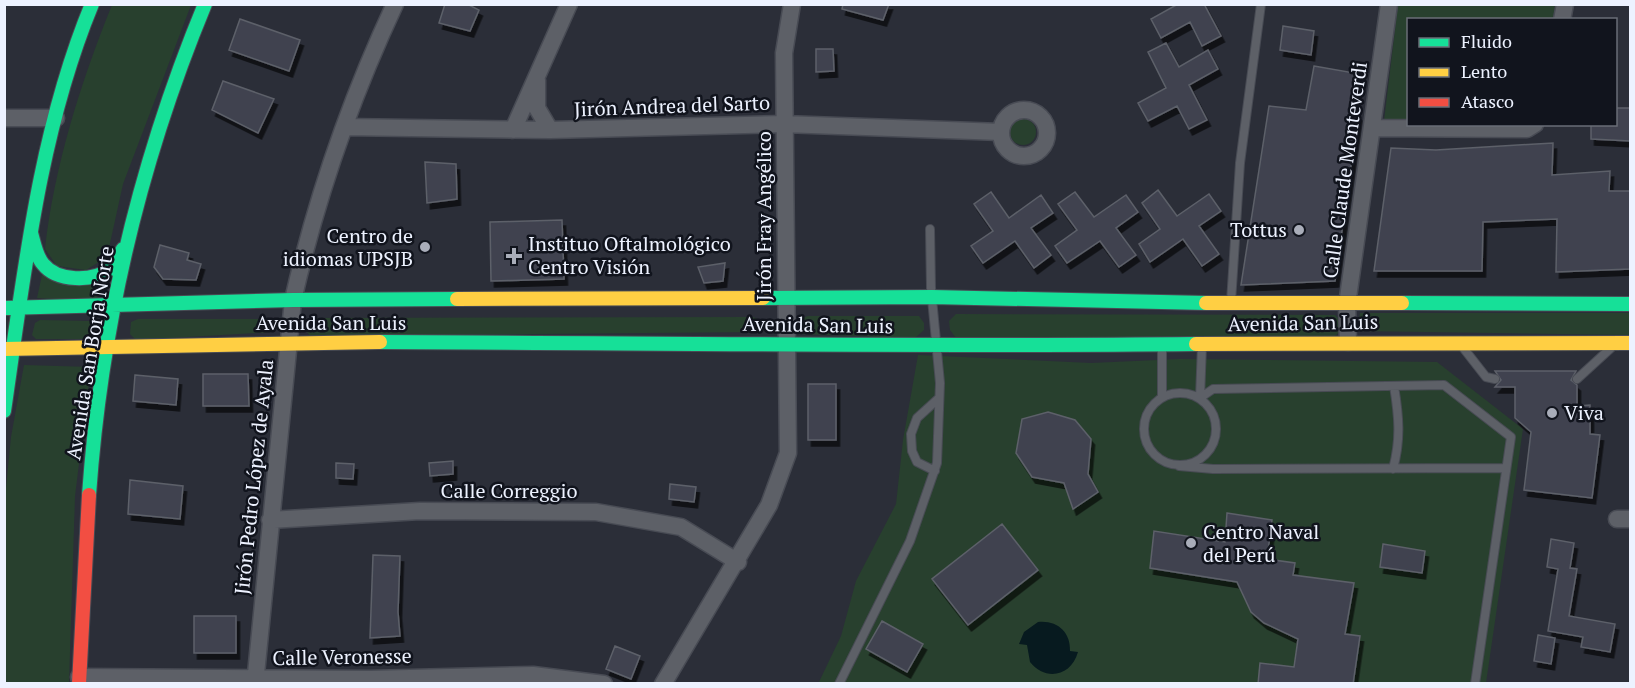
<svg xmlns="http://www.w3.org/2000/svg" width="1635" height="688" viewBox="0 0 1635 688" font-family="'PT Serif',serif">
<style>
.green{fill:#28402e}
.water{fill:#071a1f}
.building{fill:#3f4350;stroke:#5d6069;stroke-width:1.5;filter:url(#shadow)}
.lines{fill:none;stroke-linecap:round;stroke-linejoin:round}
.lane-casing{stroke:#484b54;stroke-width:10}
.street-casing{stroke:#484b54;stroke-width:19}
.fast-casing{stroke:#484b54;stroke-width:16}
.slow-casing{stroke:#484b54;stroke-width:16}
.jam-casing{stroke:#484b54;stroke-width:16}
.lane{stroke:#5d6067;stroke-width:8}
.street{stroke:#5d6067;stroke-width:16}
.fast{stroke:#16e098;stroke-width:14}
.slow{stroke:#ffcf43;stroke-width:14}
.jam{stroke:#f24e42;stroke-width:14}
.poi-dot{fill:#a9adb9;stroke:#11141d;stroke-width:2}
.labels{text-anchor:middle;stroke-width:5;stroke-linejoin:round;paint-order:stroke}
.street-label{font-size:20px;fill:#edf2ff;stroke:#11141d}
.poi-label{font-size:20px;fill:#edf2ff;stroke:#11141d;text-anchor:start}
</style>
<defs>
<filter id="shadow"><feDropShadow dx="3.5" dy="6" stdDeviation="0" flood-color="#0009"/></filter>
</defs>
<rect width="100%" height="100%" fill="#2b2e38"/>
<path class="green" d="M112,5H191L123,184L107,257L86,270L57,266L45,249C54,167 81,81 112,5Z
M1398,5H1555L1553,19L1408,20V121H1384Z
M1010 132a13 13 0 1 1 26 0a13 13 0 1 1-26 0Z
M42,275L102,281L96,301L37,298Z
M1360,313H1630V335L1357,331Z
M956,314L1335,315L1341,321L1342,330L1335,336L956,338L950,330L949,321Z
M808,316H919L924,323V330L915,338L801,334L798,327L802,318Z
M753,317L758,319V332L310,336L305,329L306,321L314,318Z
M138,319H267L274,324L273,332L136,340L130,334L131,322Z
M40,320L89,321L93,324L91,335L87,339H36L32,335L35,323Z
M918,355L1091,363L1180,359L1437,362L1523,429L1486,683L818,684L841,636L856,581L896,504L903,440Z
M24,365L91,367L75,496L69,683L5,684V498L11,437Z"/>
<path class="water" d="M1038,622C1057,620 1071,632 1070,651L1078,652C1071,677 1045,681 1030,662L1027,645L1019,644L1024,632Z"/>
<path class="building" d="M445,4H467L479,10L470,31L439,23Z
M843,4H889L883,20L842,9Z
M1178,4H1204L1221,36L1202,46L1190,22L1161,38L1151,19Z
M240,19L300,40L289,71L229,50Z
M1283,26L1314,31L1311,55L1280,50Z
M1166,43L1179,67L1208,50L1218,69L1189,85L1207,120L1189,129L1177,106L1148,121L1138,103L1166,88L1148,52Z
M816,49H833L834,71L816,72Z
M1314,66L1360,74L1353,115H1358L1335,281L1241,285L1269,106L1306,110Z
M223,81L274,99L258,133L212,110Z
M1616,108H1630V141L1591,139V124H1616Z
M1553,143L1552,175L1610,171L1609,191H1630V269L1556,272L1557,219L1483,222L1482,271H1374L1391,148L1436,150Z
M425,162L456,164L457,199L427,203Z
M1158,190L1177,216L1209,194L1221,211L1199,226L1219,254L1202,266L1183,239L1150,262L1139,244L1160,229L1142,203Z
M991,192L1009,218L1041,195L1053,213L1031,228L1051,255L1034,268L1015,241L983,263L971,246L993,231L974,204Z
M1075,192L1094,217L1126,195L1138,212L1116,228L1136,255L1119,267L1100,241L1067,263L1055,246L1077,230L1058,204Z
M562,220L564,279L491,281L490,222Z
M160,245L189,253L187,260L201,264L196,280L163,279L154,267Z
M725,263L723,281L704,283L698,267Z
M1495,371H1576L1571,380L1577,385V406L1590,405V434L1600,435L1592,498L1524,490L1531,432L1515,418V387H1495L1501,380Z
M203,374H248L249,406H203Z
M135,375L178,379L176,405L133,401Z
M808,384H836V440H808Z
M1048,412L1075,420L1091,439L1088,474L1098,492L1073,509L1064,483L1032,477L1016,453L1022,419Z
M453,461V474L430,476L429,463Z
M336,463L354,464L353,479L336,478Z
M130,480L183,486L180,519L128,514Z
M670,484L696,487L694,502L669,499Z
M1227,513L1272,520L1267,559L1295,563L1293,575L1354,583L1345,634L1360,636L1353,684H1258L1260,663L1294,667L1298,639L1264,623L1251,612L1237,582L1150,568L1154,531L1225,542Z
M1002,524L1038,570L968,625L932,579Z
M1551,539L1574,543L1570,568L1577,569L1569,616L1615,624L1610,652L1581,647L1583,637L1548,631L1558,569L1547,567Z
M1383,544L1425,551L1422,573L1380,567Z
M373,555L400,556L398,612L400,636L370,638Z
M194,616H236V653H194Z
M882,621L923,644L907,672L866,649Z
M1538,635L1555,638L1551,664L1534,661Z
M615,646L640,656L631,679L606,669Z"/>
<g class="lines">
<g class="lane-casing">
<path id="lane" d="M1231,302L1240,163L1261,4
M1162,345V396
M1461,345L1486,377L1495,379
M1577,379L1612,347
M1144 429a36 36 0 1 1 72 0a36 36 0 1 1-72 0Z
M1200,398L1213,389L1444,385L1511,437L1475,684
M1200,398L1202,345
M1179,466L1213,469L1506,468
M1393,469C1401,439 1399,417 1394,386
M935,471L917,462L912,451L911,434L917,418L939,398
M839,684L910,541L937,463L940,383L931,288L930,229"/>
</g>
<g class="street-casing">
<path id="street" d="M1562,20L1565,4
M537,80V108L550,130
M1001 133a23 23 0 1 1 46 0a23 23 0 1 1-46 0Z
M4,118H56
M344,127L550,130L784,124L1001,132
M1372,128L1527,129L1535,124
M513,130L569,4
M1348,342L1347,305L1389,4
M1617,519H1630
M270,520L420,511L596,512L681,527L738,562
M79,677L370,679L533,675L604,684
M255,684L293,300C316,199 351,98 395,4
M663,684L769,505L788,453L784,53L792,4"/>
</g>
<g class="fast-casing">
<path id="fast" d="M31,233C34,243 36,256 43,264C57,282 93,282 110,269C116,264 119,256 123,249
M763,298L932,297L1206,303
M1402,303L1630,304
M4,308L293,300L457,299
M380,342C652,343 924,347 1196,344
M4,411C24,275 39,132 92,4
M89,495C101,325 140,161 205,4"/>
</g>
<g class="slow-casing">
<path id="slow" d="M457,299L763,298
M1206,303H1402
M1196,344L1630,343
M4,349L380,342"/>
</g>
<g class="jam-casing">
<path id="jam" d="M79,684L89,495"/>
</g>
<use href="#lane" class="lane"/>
<use href="#street" class="street"/>
<use href="#fast" class="fast"/>
<use href="#slow" class="slow"/>
<use href="#jam" class="jam"/>
</g>
<g class="poi-dot">
<circle cx="1299" cy="230" r="6"/>
<circle cx="425" cy="247" r="6"/>
<path d="M511 247h6v6h6v6h-6v6h-6v-6h-6v-6h6z"/>
<circle cx="1552" cy="413" r="6"/>
<circle cx="1191" cy="543" r="6"/>
</g>
<g class="labels">
<g class="street-label">
<text transform="translate(672 106) rotate(-2)" y="7">Jirón Andrea del Sarto</text>
<text transform="translate(1345 170) rotate(-82)" y="7">Calle Claude Monteverdi</text>
<text transform="translate(764 216) rotate(-90)" y="7">Jirón Fray Angélico</text>
<text x="331" y="330">Avenida San Luis</text>
<text transform="translate(1303 323) rotate(-1)" y="7">Avenida San Luis</text>
<text transform="translate(818 325) rotate(1)" y="7">Avenida San Luis</text>
<text transform="translate(90 353) rotate(-81)" y="7">Avenida San Borja Norte</text>
<text transform="translate(254 477) rotate(-84)" y="7">Jirón Pedro López de Ayala</text>
<text x="509" y="498">Calle Correggio</text>
<text transform="translate(342 657) rotate(-1)" y="7">Calle Veronesse</text>
</g>
<g class="poi-label">
<text x="1287" y="237" text-anchor="end">Tottus</text>
<text x="413" y="243" text-anchor="end">Centro de<tspan x="413" dy="23">idiomas UPSJB</tspan></text>
<text x="528" y="251">Instituo Oftalmológico<tspan x="528" dy="23">Centro Visión</tspan></text>
<text x="1564" y="420">Viva</text>
<text x="1203" y="539">Centro Naval<tspan x="1203" dy="23">del Perú</tspan></text>
</g>
</g>
<rect width="1635" height="688" fill="none" stroke="#edf2ff" stroke-width="12"/>
<rect x="1407" y="18" width="210" height="108" fill="#11141d" stroke="#696d77" stroke-width="1.5"/>
<rect x="1419" y="38" width="30" height="9" fill="#16e098" stroke="#696d77" stroke-width="1.5"/>
<text x="1461" y="48" font-size="18" fill="#edf2ff">Fluido</text>
<rect x="1419" y="68" width="30" height="9" fill="#ffcf43" stroke="#696d77" stroke-width="1.5"/>
<text x="1461" y="78" font-size="18" fill="#edf2ff">Lento</text>
<rect x="1419" y="98" width="30" height="9" fill="#f24e42" stroke="#696d77" stroke-width="1.5"/>
<text x="1461" y="108" font-size="18" fill="#edf2ff">Atasco</text>
</svg>
